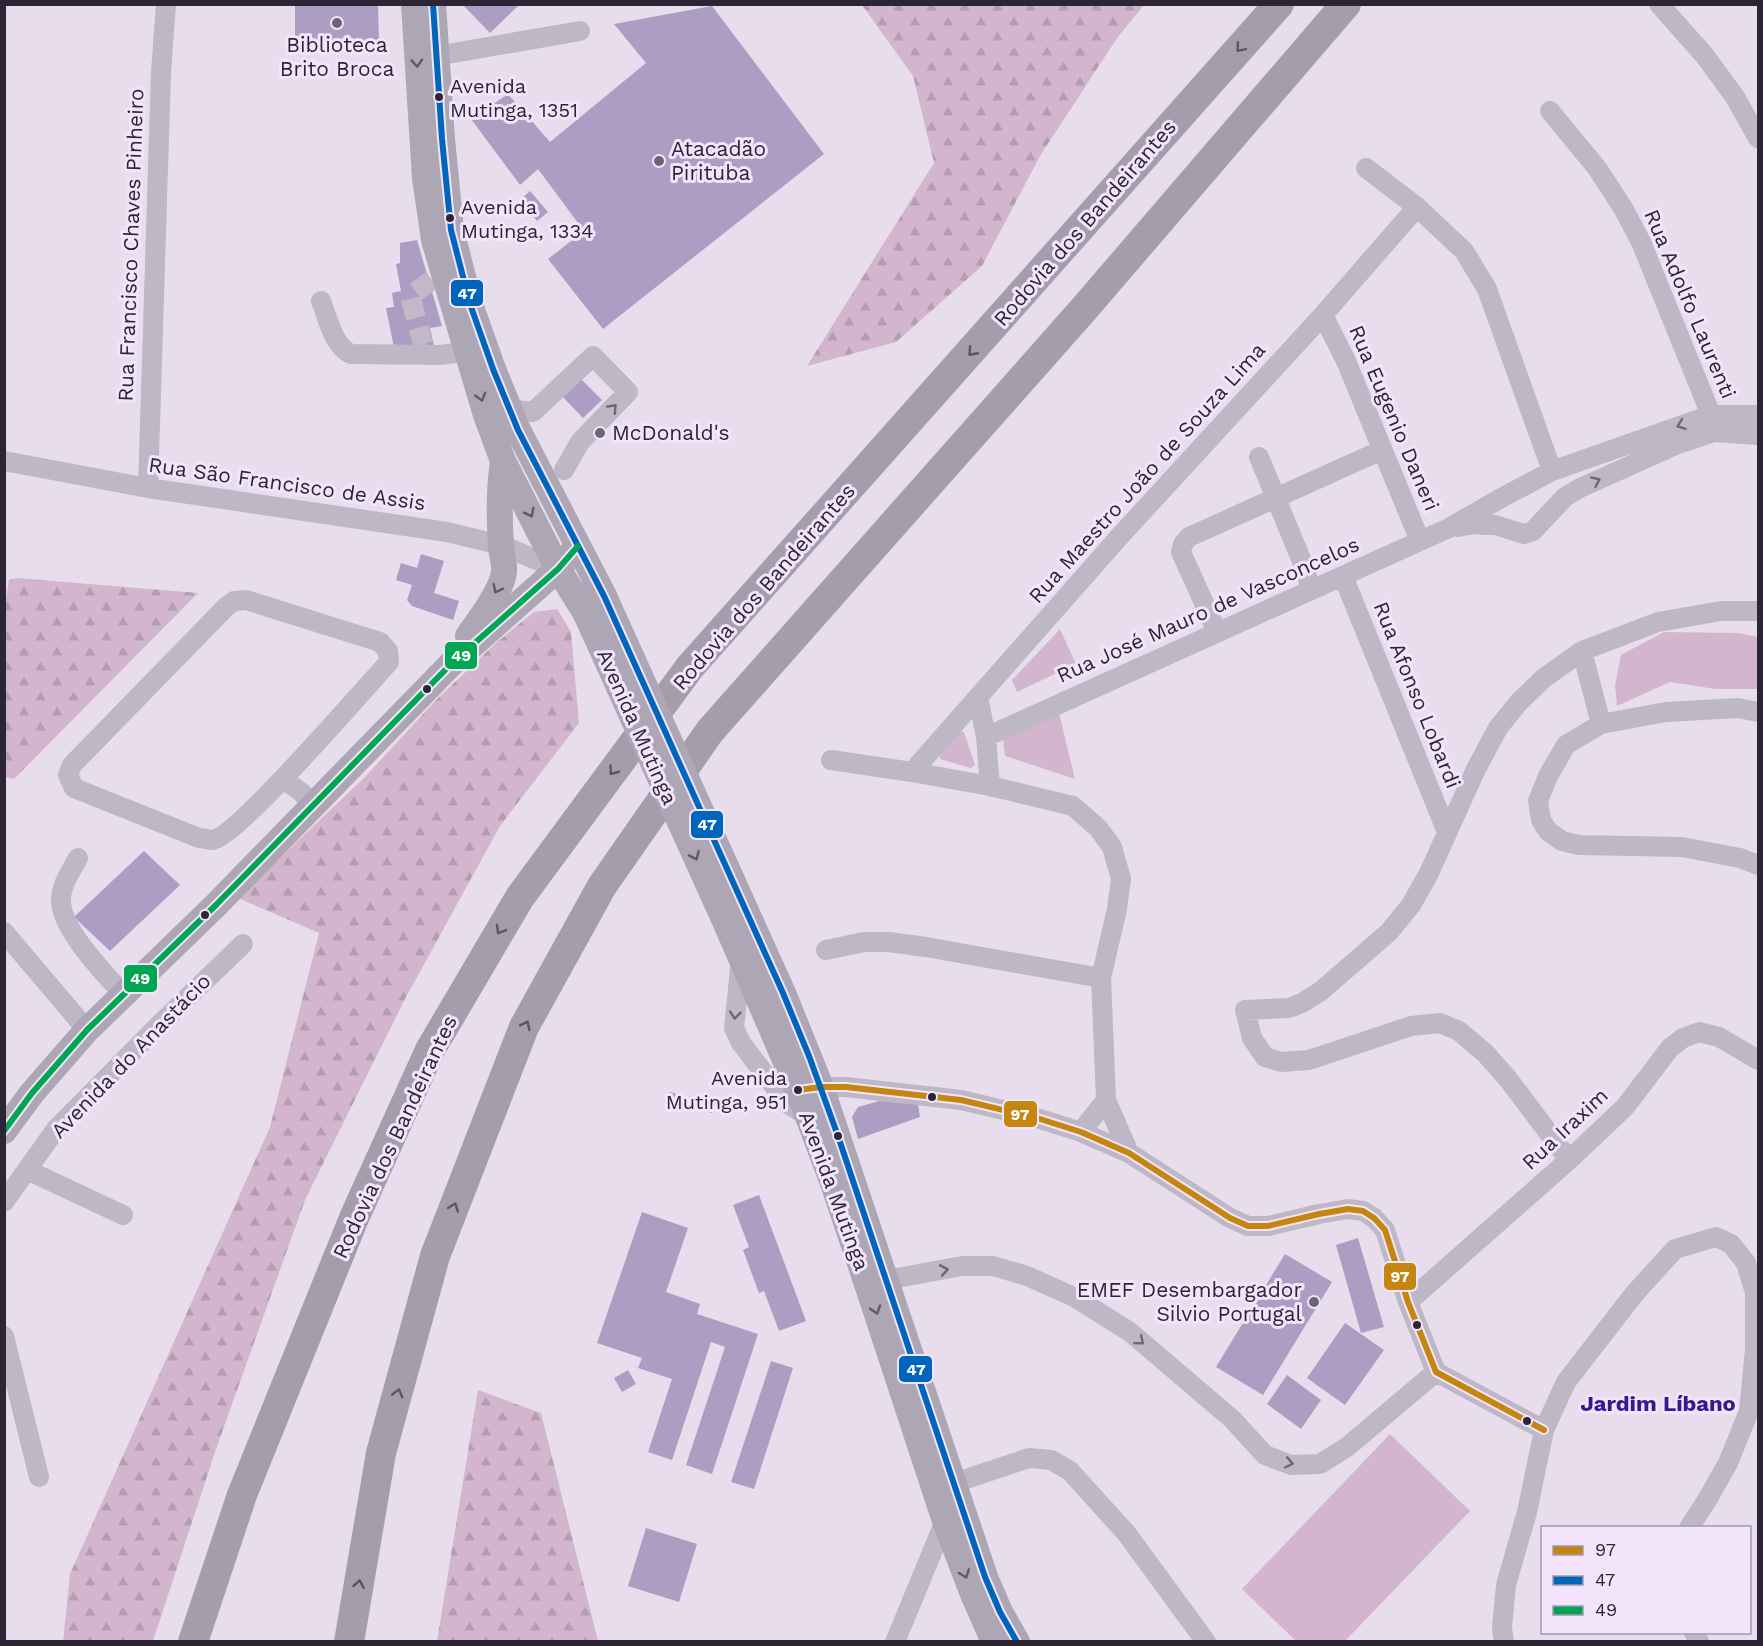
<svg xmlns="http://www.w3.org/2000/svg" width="1763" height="1646" viewBox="0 0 1763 1646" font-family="'Work Sans',sans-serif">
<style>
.green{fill:#d3b6cd}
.forest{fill:url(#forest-firs)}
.building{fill:#ab9ec2}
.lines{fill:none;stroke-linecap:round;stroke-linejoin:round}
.minor-tunnel{stroke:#c2b8c8;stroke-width:20;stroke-dasharray:20 10;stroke-linecap:butt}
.minor{stroke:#beb7c5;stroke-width:20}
.major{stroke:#ada6b4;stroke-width:26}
.highway{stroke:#a59dac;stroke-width:30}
.major-bridge{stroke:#ada6b4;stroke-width:26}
.bus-1-casing{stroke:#f2e4fb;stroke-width:10}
.bus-2-casing{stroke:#f2e4fb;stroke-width:10}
.bus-3-casing{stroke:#f2e4fb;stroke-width:10}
.bus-1{stroke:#c4860e;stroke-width:6}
.bus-2{stroke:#0065bd;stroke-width:6}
.bus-3{stroke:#00a651;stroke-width:6}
.oneway{stroke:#5c5565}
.oneway2{stroke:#605968}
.oneway3{stroke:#6e6776}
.poi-dot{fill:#6d6576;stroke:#f2e4fb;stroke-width:2}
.bus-dot{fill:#2c2536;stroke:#f2e4fb;stroke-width:2}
.labels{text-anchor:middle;stroke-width:6;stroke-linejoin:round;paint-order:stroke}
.bus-label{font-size:20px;fill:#2c2536;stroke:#f2e4fb;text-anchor:start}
.poi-label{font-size:21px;fill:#2c2536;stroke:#f2e4fb;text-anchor:start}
.street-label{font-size:21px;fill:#2c2536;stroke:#f2e4fb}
.neighbourhood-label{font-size:22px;font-weight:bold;fill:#3a178c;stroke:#f2e4fb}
.line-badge{stroke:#f2e4fb;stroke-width:2}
.badge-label{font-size:16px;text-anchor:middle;font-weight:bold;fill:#fff}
</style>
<defs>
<pattern id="forest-firs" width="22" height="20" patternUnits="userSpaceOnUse" patternTransform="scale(1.5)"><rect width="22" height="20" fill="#d3b6cd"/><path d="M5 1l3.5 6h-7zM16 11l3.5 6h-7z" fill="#b59cb1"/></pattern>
</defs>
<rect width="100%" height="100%" fill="#e7dded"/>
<path class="green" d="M1060,629L1076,664L1017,692L1012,680Z
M1664,632L1738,633L1758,637V689H1715L1670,682L1617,706L1615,685L1621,655Z
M1059,713L1075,779L1005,756L1003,739Z
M958,731L964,732L975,765L971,768L940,759V752Z
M1390,1434L1470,1511L1345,1641H1296L1242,1589Z"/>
<path class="forest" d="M862,5H1144L1117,38L1040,156L982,266L896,342L807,366L934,163L913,76Z
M17,578L198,593L14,779L5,777L4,612L9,580Z
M557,609L571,632L579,723L500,826L405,999L305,1200L216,1449L153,1641L63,1642L70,1574L270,1127L319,933L238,898L365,777L436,700L497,642L534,612Z
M478,1390L541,1413L598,1641H437Z"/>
<path class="building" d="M462,4H520L490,33Z
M295,5H378L379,42H295Z
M712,6L824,154L603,329L548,259L584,231L538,169L520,185L471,119L508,94L550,142L646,63L614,24Z
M530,191L548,212L537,221L520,200Z
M417,240L442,326L430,328L435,350L395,353L386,308L394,307L392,293L401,291L396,264L400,263V243Z
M580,378L602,400L583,418L562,396Z
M421,554L444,561L434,593L459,601L453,620L412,606L407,600L412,585L396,580L401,563L417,568Z
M144,851L180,885L110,951L74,917Z
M670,1092L689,1098V1096L714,1106L712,1113L692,1107L691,1108L685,1107L686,1105L668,1099Z
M879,1101L918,1104L920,1117L858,1139L852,1117L858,1107Z
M759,1195L806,1321L779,1331L764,1291L759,1293L743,1250L749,1247L733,1205Z
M642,1212L688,1228L666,1292L700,1304L697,1314L758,1334L712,1474L686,1465L725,1347L711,1342L672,1460L648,1452L672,1379L638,1368L642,1358L597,1343Z
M1358,1238L1384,1327L1361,1333L1336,1245Z
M1285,1254L1332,1282L1263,1395L1216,1367Z
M1345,1323L1384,1350L1345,1405L1307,1378Z
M771,1361L793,1368L754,1489L731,1482Z
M628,1370L636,1384L622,1392L614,1378Z
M1287,1375L1321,1400L1301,1429L1267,1404Z
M646,1528L697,1544L679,1602L628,1586Z"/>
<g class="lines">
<path class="minor-tunnel" d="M432,280L410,296L423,344H435"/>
<path class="minor" d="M1659,4L1705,56L1735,97L1758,138
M436,56L580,31
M1550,111L1597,168L1623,208L1641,242L1711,415L1714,432
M1366,168L1417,207L1464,251L1487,289L1552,471
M321,301C328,318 333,346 351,354L441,355L468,351
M1323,315L1346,361L1420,541
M509,409L533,412L593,356L628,392L580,442L564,470
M1259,457L1303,564L1311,590
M4,461L148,488L447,532L501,545L558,569
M148,488L161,72L166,4
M1458,527L1475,524L1486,525H1495L1524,534L1533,531L1565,497L1580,488L1678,444L1714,432L1758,435
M1343,576L1447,832
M246,600L380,642L388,651L389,662C364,689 237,837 212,840C209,840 203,838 199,838L74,788L68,775L72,765L226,607L234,601Z
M1217,632L1181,552L1183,544L1189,537L1382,450
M1582,651L1601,724
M978,697L986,737L990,786
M1758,712L1738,708L1666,712L1601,724L1566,745L1548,776L1538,801L1541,820L1548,831L1562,841L1579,845L1682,847L1740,858L1758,865
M986,737L1449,528L1503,497L1552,471L1711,415H1758
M831,760L912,772L990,786L1073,806L1098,828L1112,847L1121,879L1117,909L1101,978L1106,1100L1129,1153
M912,772L1120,536L1323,315L1417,207
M283,779L301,792L313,804
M78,858C71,871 60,886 61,902C62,930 105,974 124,995
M4,932L87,1030
M826,950L864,942H889L926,947L1101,978
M741,959L734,1028L741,1043L787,1103L807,1116
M810,1088L821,1087H846L961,1100L1037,1118L1081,1132L1129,1153L1230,1218L1248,1226H1268L1319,1214L1348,1209L1363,1211L1374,1218L1385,1230L1408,1302L1436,1372L1544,1430
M1081,1132L1106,1100
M1569,1160L1508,1079L1485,1053L1459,1031L1440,1023L1411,1026L1309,1060L1281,1062L1265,1057L1252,1038L1245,1010L1289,1008L1302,1003L1321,991L1389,932L1411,905L1429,873L1476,769L1498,728L1519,702L1544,678L1582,651L1658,622L1721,611H1758
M27,1170L123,1215
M4,1202L56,1129L160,1024L243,944
M876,1270L886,1280L962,1266H993L1027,1276L1076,1298L1130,1332L1232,1419L1265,1455L1291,1465L1320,1464L1347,1447L1436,1372
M1408,1302L1569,1160L1625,1107L1670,1048L1683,1038L1699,1032L1719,1037L1758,1060
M4,1336L39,1477
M1694,1632L1699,1642
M895,1642L945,1521L954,1483L1029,1458L1051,1460L1070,1471L1127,1534L1206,1642
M1504,1642L1502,1627L1506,1585L1527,1512L1544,1430L1566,1382L1635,1293L1675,1249L1716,1237L1731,1244L1746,1263L1755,1293V1350L1749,1411L1728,1463L1707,1500L1689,1528"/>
<path class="major" d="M414,4L425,178L434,240L486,415L503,461L558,569L585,612
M433,4L442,139L451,230L470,304L493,369L518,430L604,596
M468,636C479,620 502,591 504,572C505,563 501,553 501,545C499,517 499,489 503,461
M751,922L783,993L821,1087L985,1577L1000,1612L1017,1642
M728,928L798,1090L834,1186L873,1302L945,1521L973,1594L994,1642
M4,1131L32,1093L87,1030L216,905L450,665L558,569L578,546"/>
<path class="highway" d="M193,1642L242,1495L354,1218L430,1050L520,897L690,667L1279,4
M349,1642L381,1453L435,1256L524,1027L602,886L710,731L1083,310L1346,4"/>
<path class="major-bridge" d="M604,596L751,922
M585,612L728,928"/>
<g class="bus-1-casing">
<path id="bus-1" d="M798,1090L821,1087H846L961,1100L1037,1118L1081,1132L1129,1153L1230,1218L1248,1226H1268L1319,1214L1348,1209L1363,1211L1374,1218L1385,1230L1408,1302L1436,1372L1544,1430"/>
</g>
<g class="bus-2-casing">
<path id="bus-2" d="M433,4L442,139L451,230L470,304L493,369L518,430L604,596L783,993L809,1056L838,1136L985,1577L1000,1612L1017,1642"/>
</g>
<g class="bus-3-casing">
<path id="bus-3" d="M4,1131L32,1093L87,1030L216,905L450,665L558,569L578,546"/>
</g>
<use href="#bus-1" class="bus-1"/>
<use href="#bus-2" class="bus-2"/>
<use href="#bus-3" class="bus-3"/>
</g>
<defs><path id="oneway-chevron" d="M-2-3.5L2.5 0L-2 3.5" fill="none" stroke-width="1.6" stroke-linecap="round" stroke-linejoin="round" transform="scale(1.5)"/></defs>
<g class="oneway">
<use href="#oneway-chevron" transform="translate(1240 48) rotate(131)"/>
<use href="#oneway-chevron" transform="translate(972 352) rotate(132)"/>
<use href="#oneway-chevron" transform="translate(613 771) rotate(127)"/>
<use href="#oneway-chevron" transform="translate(500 930) rotate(120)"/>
<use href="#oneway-chevron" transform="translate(526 1025) rotate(-64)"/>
<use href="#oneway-chevron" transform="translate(454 1207) rotate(-69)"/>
<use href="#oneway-chevron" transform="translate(398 1393) rotate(-75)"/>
<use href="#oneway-chevron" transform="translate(359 1584) rotate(-80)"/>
</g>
<g class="oneway2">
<use href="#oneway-chevron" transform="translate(417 63) rotate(86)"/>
<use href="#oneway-chevron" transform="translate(481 397) rotate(74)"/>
<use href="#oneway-chevron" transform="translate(530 513) rotate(63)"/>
<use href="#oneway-chevron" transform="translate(497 589) rotate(117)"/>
<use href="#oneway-chevron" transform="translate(695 856) rotate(66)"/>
<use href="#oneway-chevron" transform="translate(876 1310) rotate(72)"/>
<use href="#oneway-chevron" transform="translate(965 1574) rotate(69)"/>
</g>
<g class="oneway3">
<use href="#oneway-chevron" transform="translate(613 408) rotate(-47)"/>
<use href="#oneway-chevron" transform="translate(1681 425) rotate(160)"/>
<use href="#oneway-chevron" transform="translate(1596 481) rotate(-24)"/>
<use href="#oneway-chevron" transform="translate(735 1015) rotate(96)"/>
<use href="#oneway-chevron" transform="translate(944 1270) rotate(-10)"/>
<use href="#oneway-chevron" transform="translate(1140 1341) rotate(40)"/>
<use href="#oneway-chevron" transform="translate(1289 1463) rotate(12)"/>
</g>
<g class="poi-dot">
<circle cx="337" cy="23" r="6"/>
<circle cx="659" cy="161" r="6"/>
<circle cx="600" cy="433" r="6"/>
<circle cx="1314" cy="1302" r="6"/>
</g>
<g class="bus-dot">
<circle cx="439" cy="97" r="5"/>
<circle cx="450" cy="218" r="5"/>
<circle cx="427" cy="689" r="5"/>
<circle cx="205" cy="915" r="5"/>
<circle cx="798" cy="1090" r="5"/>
<circle cx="932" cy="1097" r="5"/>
<circle cx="838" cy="1136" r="5"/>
<circle cx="1417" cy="1325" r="5"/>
<circle cx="1527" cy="1421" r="5"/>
</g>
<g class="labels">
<g class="bus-label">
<text x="450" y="93">Avenida<tspan x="450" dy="24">Mutinga, 1351</tspan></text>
<text x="461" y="214">Avenida<tspan x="461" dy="24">Mutinga, 1334</tspan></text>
<text x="787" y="1085" text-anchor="end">Avenida<tspan x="787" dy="24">Mutinga, 951</tspan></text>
</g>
<g class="poi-label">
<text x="337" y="52" text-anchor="middle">Biblioteca<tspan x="337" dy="24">Brito Broca</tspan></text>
<text x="671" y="156">Atacadão<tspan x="671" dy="24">Pirituba</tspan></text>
<text x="612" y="440">McDonald's</text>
<text x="1302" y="1297" text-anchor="end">EMEF Desembargador<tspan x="1302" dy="24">Silvio Portugal</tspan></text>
</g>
<g class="street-label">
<text transform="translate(1085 223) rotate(-49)" y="7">Rodovia dos Bandeirantes</text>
<text transform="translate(131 245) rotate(-88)" y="7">Rua Francisco Chaves Pinheiro</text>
<text transform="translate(1690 304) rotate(67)" y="7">Rua Adolfo Laurenti</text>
<text transform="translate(1394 418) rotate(67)" y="7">Rua Eugenio Daneri</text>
<text transform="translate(1147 473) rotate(-48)" y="7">Rua Maestro João de Souza Lima</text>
<text transform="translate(287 484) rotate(8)" y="7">Rua São Francisco de Assis</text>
<text transform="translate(764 587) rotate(-49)" y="7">Rodovia dos Bandeirantes</text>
<text transform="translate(1208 610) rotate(-24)" y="7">Rua José Mauro de Vasconcelos</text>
<text transform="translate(1417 695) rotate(68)" y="7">Rua Afonso Lobardi</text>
<text transform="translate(637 727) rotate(66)" y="7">Avenida Mutinga</text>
<text transform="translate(131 1056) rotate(-46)" y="7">Avenida do Anastácio</text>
<text transform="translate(1565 1129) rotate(-43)" y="7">Rua Iraxim</text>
<text transform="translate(395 1137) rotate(-65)" y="7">Rodovia dos Bandeirantes</text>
<text transform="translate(834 1191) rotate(70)" y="7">Avenida Mutinga</text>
</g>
<g class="neighbourhood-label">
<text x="1658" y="1411">Jardim Líbano</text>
</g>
</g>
<g class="line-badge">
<rect x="450" y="279" width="34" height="28" rx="6" fill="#0065bd"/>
<rect x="444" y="641" width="34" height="29" rx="6" fill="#00a651"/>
<rect x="690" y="810" width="34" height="29" rx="6" fill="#0065bd"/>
<rect x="123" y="964" width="35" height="29" rx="6" fill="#00a651"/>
<rect x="1003" y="1100" width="35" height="28" rx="6" fill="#c4860e"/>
<rect x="1383" y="1262" width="34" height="29" rx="6" fill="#c4860e"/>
<rect x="898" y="1355" width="35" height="28" rx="6" fill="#0065bd"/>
</g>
<g class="badge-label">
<text x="467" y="299">47</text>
<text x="461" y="661">49</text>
<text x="707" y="830">47</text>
<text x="140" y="984">49</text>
<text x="1020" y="1120">97</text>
<text x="1400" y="1282">97</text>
<text x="916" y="1375">47</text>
</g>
<rect width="1763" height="1646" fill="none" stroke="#2c2536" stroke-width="12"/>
<rect x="1541" y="1526" width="210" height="108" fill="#f2e4fb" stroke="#a398ac" stroke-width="1.5"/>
<rect x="1553" y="1546" width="30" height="9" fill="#c4860e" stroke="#a398ac" stroke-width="1.5"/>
<text x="1595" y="1556" font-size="18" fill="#2c2536">97</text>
<rect x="1553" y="1576" width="30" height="9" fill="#0065bd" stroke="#a398ac" stroke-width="1.5"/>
<text x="1595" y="1586" font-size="18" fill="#2c2536">47</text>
<rect x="1553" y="1606" width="30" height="9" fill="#00a651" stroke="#a398ac" stroke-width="1.5"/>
<text x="1595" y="1616" font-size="18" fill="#2c2536">49</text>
</svg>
